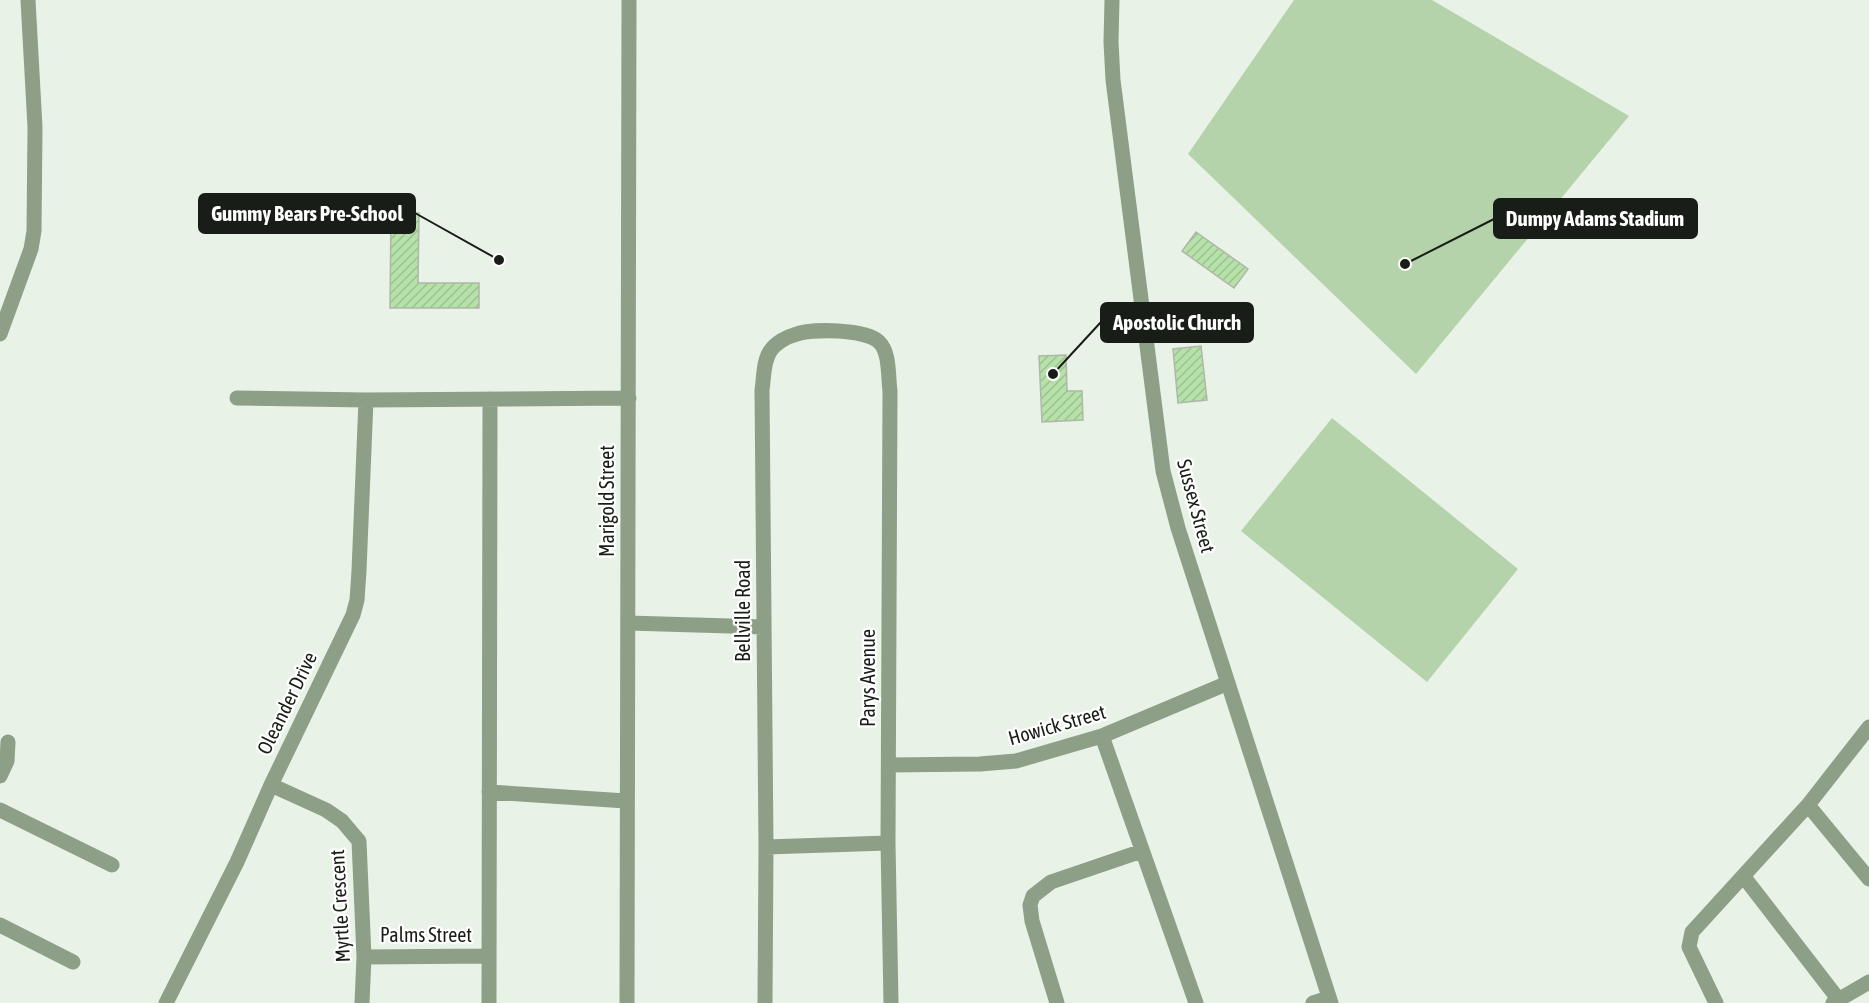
<svg xmlns="http://www.w3.org/2000/svg" width="1869" height="1003" viewBox="0 0 1869 1003" font-family="'Asap Condensed',sans-serif">
<style>
.grass{fill:#b4d3aa}
.building{fill:url(#building-hatch);stroke:#aeb7ab;stroke-width:1.5}
.lines{fill:none;stroke-linecap:round;stroke-linejoin:round}
.minor{stroke:#8e9f88;stroke-width:15}
.labels{text-anchor:middle;stroke-width:4.5;stroke-linejoin:round;paint-order:stroke}
.street-label{font-size:20px;fill:#191d18;stroke:#fff}
.leader{fill:none;stroke:#191d18;stroke-width:2}
.callout-dot{fill:#191d18;stroke:#fff;stroke-width:2}
.callout{fill:#191d18;stroke:#191d18;stroke-width:2}
.callout-label{font-size:21px;text-anchor:middle;font-weight:bold;fill:#fff}
</style>
<defs>
<pattern id="building-hatch" width="6" height="6" patternUnits="userSpaceOnUse" patternTransform="scale(1.5)"><rect width="6" height="6" fill="#b6e1a9"/><path d="M-1 1l2-2M0 6l6-6M5 7l2-2" fill="none" stroke="#9cc191"/></pattern>
</defs>
<rect width="100%" height="100%" fill="#e9f2e6"/>
<path class="grass" d="M1294,0H1432L1629,116L1416,374L1188,154Z
M1332,418L1518,569L1427,682L1241,531Z"/>
<path class="building" d="M391,213H419L418,283H479V308H390Z
M1196,232L1248,269L1234,288L1182,251Z
M1201,346L1207,400L1178,403L1173,349Z
M1066,355L1067,391H1082L1083,420L1042,422L1039,356Z"/>
<g class="lines">
<path class="minor" d="M1112,0L1111,42L1113,80L1163,471L1178,528L1331,1003
M0,334L31,249L34,231L35,127L28,0
M237,398L366,400L629,398
M628,623L764,627
M1102,736L1196,1003
M889,765L980,764L1016,761L1102,736L1228,683
M0,776L7,761L8,742
M271,785L326,810L342,821L359,841L364,957L362,1003
M489,792L626,801
M1808,805L1869,879
M0,810L112,865
M766,847L888,843
M1744,877L1839,1000
M0,925L73,962
M364,957L489,956
M166,1003L237,862L271,785L353,615L357,600L359,571L366,400
M489,1003L490,399
M627,1003L629,0
M765,1003L766,847L762,390C764,378 763,360 771,350C776,343 786,337 794,335C811,328 866,329 879,342C890,352 888,377 890,391L888,843L891,1003
M1057,1003L1032,921L1030,905L1033,896L1051,882L1142,851
M1313,1003L1329,998
M1716,1003L1689,947L1692,932L1808,805L1869,727
M1833,1003L1869,982"/>
</g>
<g class="labels">
<g class="street-label">
<text transform="translate(607 501) rotate(-90)" y="7">Marigold Street</text>
<text transform="translate(1196 506) rotate(75)" y="7">Sussex Street</text>
<text transform="translate(743 611) rotate(-90)" y="7">Bellville Road</text>
<text transform="translate(868 678) rotate(-90)" y="7">Parys Avenue</text>
<text transform="translate(287 703) rotate(-64)" y="7">Oleander Drive</text>
<text transform="translate(1057 725) rotate(-16)" y="7">Howick Street</text>
<text transform="translate(340 906) rotate(-93)" y="7">Myrtle Crescent</text>
<text x="426" y="942">Palms Street</text>
</g>
</g>
<path class="leader" d="M499 260L415 213M1405 264L1494 219M1053 374L1101 322"/>
<g class="callout-dot">
<circle cx="499" cy="260" r="6"/>
<circle cx="1405" cy="264" r="6"/>
<circle cx="1053" cy="374" r="6"/>
</g>
<g class="callout">
<rect x="199" y="194" width="216" height="39" rx="6"/>
<rect x="1494" y="199" width="203" height="39" rx="6"/>
<rect x="1101" y="303" width="152" height="39" rx="6"/>
</g>
<g class="callout-label">
<text x="307" y="221">Gummy Bears Pre-School</text>
<text x="1595" y="226">Dumpy Adams Stadium</text>
<text x="1177" y="330">Apostolic Church</text>
</g>
</svg>
